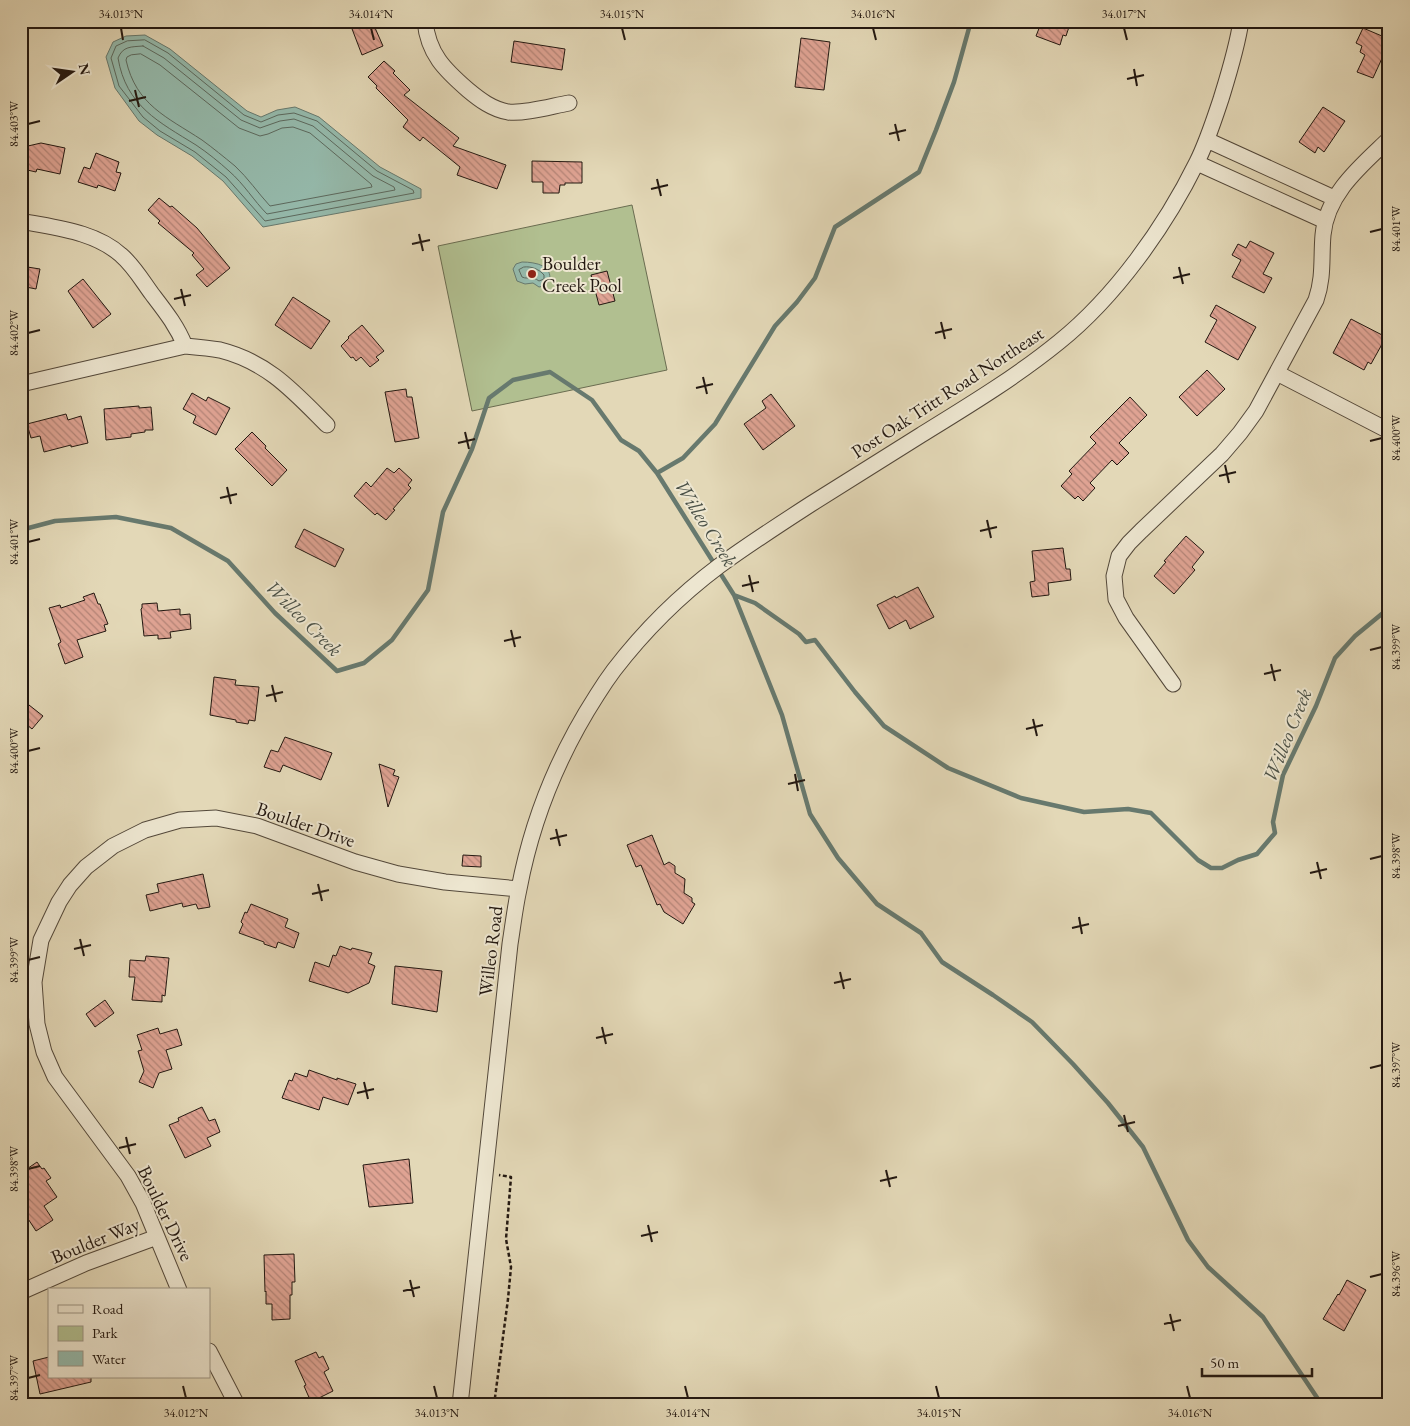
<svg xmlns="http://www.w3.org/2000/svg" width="1410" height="1426" viewBox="0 0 1410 1426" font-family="'EB Garamond',serif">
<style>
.park{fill:#b1bf90;stroke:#6a6c50}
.water{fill:#95baac;stroke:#67796e}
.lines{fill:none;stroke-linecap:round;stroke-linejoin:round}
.shore{stroke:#5c695e;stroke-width:1}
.stream{stroke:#67796e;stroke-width:4.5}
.building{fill:url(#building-back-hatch);stroke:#231811}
.minor-casing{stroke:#53483a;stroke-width:17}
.path{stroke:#231811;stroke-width:2.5;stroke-dasharray:4 2.5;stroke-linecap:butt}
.minor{stroke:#ede6d0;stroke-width:15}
.ticks{fill:none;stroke:#231811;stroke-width:2}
.poi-dot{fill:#8f2418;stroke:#ede6d0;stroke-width:2}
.labels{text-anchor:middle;stroke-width:4;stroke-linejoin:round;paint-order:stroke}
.poi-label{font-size:19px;fill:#231811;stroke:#ede6d0;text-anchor:start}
.street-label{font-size:19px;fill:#231811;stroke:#ede6d0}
.water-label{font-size:20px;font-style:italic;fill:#4b5147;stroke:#ede6d0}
.neatline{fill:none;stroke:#231811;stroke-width:2}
.ticks-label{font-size:12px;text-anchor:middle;fill:#231811}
</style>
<defs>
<pattern id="building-back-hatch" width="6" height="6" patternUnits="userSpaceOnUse" patternTransform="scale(1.25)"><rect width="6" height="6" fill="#dfa393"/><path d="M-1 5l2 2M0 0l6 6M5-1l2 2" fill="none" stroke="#b48477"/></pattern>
</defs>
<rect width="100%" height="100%" fill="#e3d8b7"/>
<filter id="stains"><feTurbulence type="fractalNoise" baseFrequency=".004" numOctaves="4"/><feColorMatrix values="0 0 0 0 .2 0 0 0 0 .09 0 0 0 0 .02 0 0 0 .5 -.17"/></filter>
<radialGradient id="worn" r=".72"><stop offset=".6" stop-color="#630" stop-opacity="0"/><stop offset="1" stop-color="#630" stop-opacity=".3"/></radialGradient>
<path class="park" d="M632,205L667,370L472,411L438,246Z"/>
<path class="water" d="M145,35L170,49L247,111L261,117L277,110L295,107L319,117L380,167L421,189V198L263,227L223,181L192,156L157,135L139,121L115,88L106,57L113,42L126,36Z
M522,262C529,262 537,263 543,266C554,273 551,285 539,287L533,283L525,284L517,281L513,269L516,264Z"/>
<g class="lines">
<path class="shore" d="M145,40L168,53L244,115L261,122L278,115L294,113L317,121L377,171L413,190L414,193L265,221L226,177L195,152L160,131L143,117L119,86L111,58L116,46L127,41Z
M143,46L164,58L241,120L260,128L280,121L294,119L313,126L373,176L394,187L395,190L267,214C254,201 244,184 229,171C219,162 208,153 196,145C159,122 126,106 118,58C123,46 131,47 143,46Z
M141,54L160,65L239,128L260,136L268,134L282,128L293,127L310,133L371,184L372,187L270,206C258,193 248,178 235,166C224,157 213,148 202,140C167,117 136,105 126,60L127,57L131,55Z
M524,267C531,266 539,269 544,275V279L539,281C531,275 529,280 522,277L519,270Z"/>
<path class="stream" d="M657,473L683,458L715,424L775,326L797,302L815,278L835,227L919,172L936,130L954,82L971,21
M21,530L55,521L116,517L171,528L228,561L275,613L337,671L364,663L392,640L428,590L443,512L472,449L489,398L513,380L550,372L592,400L621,440L639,451L657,473L734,595L755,603L799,634L806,642L815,640L855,692L884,726L948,768L1021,798L1084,812L1128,809L1151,813L1198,860L1211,868H1222L1238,860L1257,854L1275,833L1273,822L1283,775L1316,706L1335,658L1355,636L1389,608
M734,595L782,715L810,814L838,858L877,904L921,933L942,962L993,995L1032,1022L1073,1064L1108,1103L1143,1147L1188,1240L1208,1267L1263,1317L1322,1405"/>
</g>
<path class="building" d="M349,21H372L383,46L362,55Z
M1042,21H1071L1066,36L1063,35L1060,45L1036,36Z
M1363,28L1389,39V56L1384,54L1373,78L1357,72L1365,55L1360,52L1362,46L1356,43Z
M801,38L830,42L824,90L795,87Z
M514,41L565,49L562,70L511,62Z
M384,61L395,71L393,73L410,90L404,95L459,138L453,146L506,165L497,189L457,175L460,167L423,137L420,141L403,127L408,120L376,88L377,86L368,77Z
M1323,107L1345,121L1324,152L1318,147L1315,153L1299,142Z
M41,143L65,148L60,174L37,169L36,172L23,169L28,146Z
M96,153L119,162L116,172L121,173L115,191L98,185L97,188L78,182L84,167L90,169Z
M532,161L582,162V183H565V185H560L559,193H543V182H532Z
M159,198L170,207L172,206L197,228L230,268L207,287L196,275L204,269L192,255L194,253L158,223L160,221L148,210Z
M1250,241L1274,253L1263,274L1272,278L1264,293L1232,277L1241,260L1232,255L1238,244L1246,248Z
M21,266L40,269L36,289L21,286Z
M607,271L615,301L599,305L591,275Z
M83,279L111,314L93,328L68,291Z
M293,297L330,321L311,349L275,325Z
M1216,305L1256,327L1238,360L1205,342L1217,320L1210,316Z
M1351,319L1386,337L1371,364L1368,362L1364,370L1333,353Z
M362,325L384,351L376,357L379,360L370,367L361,357L356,361L353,357L351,358L341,346L349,338L348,337Z
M1207,370L1225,389L1197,416L1179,397Z
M406,389L407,397H412L419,438L395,442L385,392Z
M192,393L206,401L208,397L230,408L216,435L193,423L196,416L183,409Z
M771,394L795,426L763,450L744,424L766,408L762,401Z
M1130,397L1147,415L1119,443L1129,453L1117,465L1112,460L1090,483L1095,488L1083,501L1078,496L1075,499L1061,486L1072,474L1069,471L1096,443L1090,437Z
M139,406V408L151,407L153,430H145V432L131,434V437L106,440L104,409Z
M66,414L68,420L81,416L88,443L71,447V445L44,452L40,436L31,438L27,424Z
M252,432L266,446L265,448L287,470L272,486L235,449Z
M387,468L394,473L399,468L412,480L408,485L411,488L393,509L395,510L386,520L377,513L375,515L354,496L366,482L371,487Z
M304,529L344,549L335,567L295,547Z
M1186,536L1204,552L1192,567L1195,570L1174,594L1154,576L1166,562L1164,561Z
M1063,548L1066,569H1070L1071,580L1048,583L1049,595L1032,597L1030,582L1035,581L1032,551Z
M918,587L934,617L910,629L906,620L889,629L877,605L895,596L896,598Z
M94,593L98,604H100L108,624L104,625L106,631L77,640L83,657L65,664L58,644L61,642L49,608L60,605L61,608L85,600L83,597Z
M157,603L158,611L180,609V615L190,614L191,629L170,632L171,638L158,639V635L144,636L141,609L142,608V604Z
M214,677L236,680L235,685L259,687L255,721L249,720L248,724L236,722V720L210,715Z
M21,704L27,708L29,705L43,716L32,729L21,720Z
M285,737L332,753L321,780L283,765L280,772L264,767L271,750L278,752Z
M379,764L395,770L393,775L399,777L388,807Z
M652,835L664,865L669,862L675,866V873L685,879L684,893L692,898V902L695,904L683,924L664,912L660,904L657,905L641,865L636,867L627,845Z
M463,855L481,856V867L462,866Z
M203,874L210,907L198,909L196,904L183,907L182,903L150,911L146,895L159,892L157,884Z
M251,904L288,919L285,927L299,933L294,948L278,942L276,948L264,944V942L239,933L243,924L241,922L245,912L247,913Z
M340,946L351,950L352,948L372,953L368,963L375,966L369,983L348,993L309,981L315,962L329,967L333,955L336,956Z
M146,956L169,958L165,996L162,995V1002L132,1000L135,977H129L130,960L145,961Z
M395,966L442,971L437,1012L392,1004Z
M105,1000L114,1013L95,1027L86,1014Z
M158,1028L160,1034L177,1029L182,1045L166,1050L172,1069L159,1073L153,1088L139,1082L144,1071L138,1051L142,1050L137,1035Z
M309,1070L337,1080V1078L356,1084L348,1105L323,1097L319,1110L282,1098L289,1080L292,1081L295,1073L307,1077Z
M202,1107L209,1121L215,1119L220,1132L207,1138L211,1146L185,1158L169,1125L179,1121L178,1118Z
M409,1159L413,1203L369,1207L363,1165Z
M37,1162L42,1169L44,1168L51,1178L46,1181L57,1197L44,1206L53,1220L36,1231L21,1208V1188L27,1184L21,1175V1173Z
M294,1254L295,1282H292V1295H290V1319L272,1320V1304H266V1291L265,1292L264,1255Z
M1347,1280L1366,1290L1344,1331L1323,1319L1338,1294L1339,1295Z
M316,1352L319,1358L323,1356L329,1369L324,1372L333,1391L311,1402L304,1386L306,1385L295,1361Z
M49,1357V1377H91V1382L40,1394L33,1361Z"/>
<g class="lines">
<g class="minor-casing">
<path id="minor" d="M425,21C428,54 445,70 468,90C480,100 492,109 508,112C525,114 552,106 569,103
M1207,140L1334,198
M1197,163L1325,221
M21,221C55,228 94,231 121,255C134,266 143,282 152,294C165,311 177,326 185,346
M1277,373L1389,431
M21,384L185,346C196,347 208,348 220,350C268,362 294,392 327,425
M1173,684L1126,618L1116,599L1114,576L1119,556L1129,543L1141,531L1222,454L1240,433L1256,411L1316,300C1324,277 1321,258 1323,235C1327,193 1361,166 1389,139
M179,1290L143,1203L128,1176L55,1077L44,1052L37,1024L34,982L41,940L59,902L70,885L86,867L113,846L145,830L180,820L216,818L257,826L355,862L398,874L445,882L519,889
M21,1292L86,1263L157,1237
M209,1351L237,1405
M460,1405L510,944C513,925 515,907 519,889C532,820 559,754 597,695C602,687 608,678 614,670C644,631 679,596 719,566C749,544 780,524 811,504C848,481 884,458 921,435C968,406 1016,377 1059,342C1115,297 1165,227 1197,162C1207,142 1214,120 1221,99C1229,73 1237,48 1241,21"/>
</g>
<path class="path" d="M494,1405L508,1299L511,1267L506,1239L511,1177L499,1175"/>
<use href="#minor" class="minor"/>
</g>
<path class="ticks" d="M121,28L123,40M371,28L374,40M622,28L625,40M873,28L876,40M1124,28L1127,40M1134,69L1137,86M1127,79L1144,75M135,90L139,107M129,101L146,97M28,124L40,121M895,124L899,141M889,134L906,130M657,179L661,196M651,189L668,185M1370,232L1382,229M419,234L423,251M412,244L430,240M1179,267L1183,284M1173,278L1190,274M181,289L185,306M174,299L191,295M941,322L945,339M28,333L40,330M935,333L952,329M703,377L707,394M696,388L713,384M465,432L469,449M1370,441L1382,438M458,443L475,439M1225,465L1229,483M1219,476L1236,472M227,487L231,504M220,498L237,494M987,520L991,538M980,531L997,527M28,542L40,539M749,575L753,592M742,586L759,582M511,630L515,647M504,641L521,637M1370,650L1382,647M1271,664L1275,681M1264,674L1281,670M272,685L276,702M266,696L283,692M1033,719L1037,736M1026,729L1043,725M28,751L40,748M795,774L798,791M788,784L805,780M556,829L560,846M550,839L567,835M1370,859L1382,856M1317,862L1321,879M1310,873L1327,869M318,884L322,901M312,894L329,890M1079,917L1082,934M1072,928L1089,924M80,939L84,956M74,949L91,945M28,960L40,957M840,972L844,989M834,983L851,979M602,1027L606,1044M596,1038L613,1034M1370,1068L1382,1065M364,1082L368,1099M357,1093L374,1089M1124,1115L1128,1132M1118,1126L1135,1122M126,1137L130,1154M119,1148L136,1144M28,1169L40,1166M886,1170L890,1187M880,1181L897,1177M648,1225L652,1242M641,1236L658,1232M1370,1277L1382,1274M410,1280L414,1297M403,1291L420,1287M1170,1314L1174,1331M1164,1324L1181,1320M28,1378L40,1375M183,1386L186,1398M434,1386L437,1398M685,1386L688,1398M936,1386L939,1398M1187,1386L1190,1398"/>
<circle class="poi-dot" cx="532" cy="274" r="5"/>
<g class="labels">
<g class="poi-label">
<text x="542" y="270">Boulder<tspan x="542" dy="22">Creek Pool</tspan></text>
</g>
<g class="street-label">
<text transform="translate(947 392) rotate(-33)" y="7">Post Oak Tritt Road Northeast</text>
<text transform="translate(306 824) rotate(19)" y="7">Boulder Drive</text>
<text transform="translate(490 951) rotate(-83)" y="7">Willeo Road</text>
<text transform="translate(166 1213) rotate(64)" y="7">Boulder Drive</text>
<text transform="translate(95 1240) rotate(-22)" y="7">Boulder Way</text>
</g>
<g class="water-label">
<text transform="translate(706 523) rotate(58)" y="7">Willeo Creek</text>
<text transform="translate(304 618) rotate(45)" y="7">Willeo Creek</text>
<text transform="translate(1287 735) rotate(-68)" y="7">Willeo Creek</text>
</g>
</g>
<rect width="1410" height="1426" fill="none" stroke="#e3d8b7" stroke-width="55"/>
<rect x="48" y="1288" width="162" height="90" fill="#ede6d0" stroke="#9c9484"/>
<rect x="58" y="1305" width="25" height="8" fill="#ede6d0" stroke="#9c9484"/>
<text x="92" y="1314" font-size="15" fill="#231811">Road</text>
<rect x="58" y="1326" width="25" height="15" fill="#b1bf90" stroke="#9c9484"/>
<text x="92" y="1338" font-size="15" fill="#231811">Park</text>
<rect x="58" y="1351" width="25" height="15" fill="#95baac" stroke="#9c9484"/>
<text x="92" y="1364" font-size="15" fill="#231811">Water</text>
<g transform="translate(72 72) rotate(77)" stroke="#ede6d0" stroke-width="4" paint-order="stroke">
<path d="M0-4L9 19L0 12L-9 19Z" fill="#231811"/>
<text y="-8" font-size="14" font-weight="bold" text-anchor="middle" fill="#231811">N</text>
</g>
<path d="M1202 1368v8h110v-8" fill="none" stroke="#231811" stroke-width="2.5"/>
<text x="1210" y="1368" font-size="15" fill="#231811" stroke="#ede6d0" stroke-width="4" paint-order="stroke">50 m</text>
<rect x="28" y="28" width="1354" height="1370" class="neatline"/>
<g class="ticks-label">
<text x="121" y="18">34.013°N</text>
<text x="371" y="18">34.014°N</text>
<text x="622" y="18">34.015°N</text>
<text x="873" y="18">34.016°N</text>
<text x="1124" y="18">34.017°N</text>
<text transform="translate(14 124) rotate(-90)" y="4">84.403°W</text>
<text transform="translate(1396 229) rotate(-90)" y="4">84.401°W</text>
<text transform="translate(14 333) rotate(-90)" y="4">84.402°W</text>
<text transform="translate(1396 438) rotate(-90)" y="4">84.400°W</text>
<text transform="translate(14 542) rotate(-90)" y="4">84.401°W</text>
<text transform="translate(1396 647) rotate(-90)" y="4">84.399°W</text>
<text transform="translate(14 751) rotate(-90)" y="4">84.400°W</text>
<text transform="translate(1396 856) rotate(-90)" y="4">84.398°W</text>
<text transform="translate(14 960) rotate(-90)" y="4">84.399°W</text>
<text transform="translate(1396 1065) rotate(-90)" y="4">84.397°W</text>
<text transform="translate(14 1169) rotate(-90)" y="4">84.398°W</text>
<text transform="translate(1396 1274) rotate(-90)" y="4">84.396°W</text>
<text transform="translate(14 1378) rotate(-90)" y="4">84.397°W</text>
<text x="186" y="1417">34.012°N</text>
<text x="437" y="1417">34.013°N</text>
<text x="688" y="1417">34.014°N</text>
<text x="939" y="1417">34.015°N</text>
<text x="1190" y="1417">34.016°N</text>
</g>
<rect width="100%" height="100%" filter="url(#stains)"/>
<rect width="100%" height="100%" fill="url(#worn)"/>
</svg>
